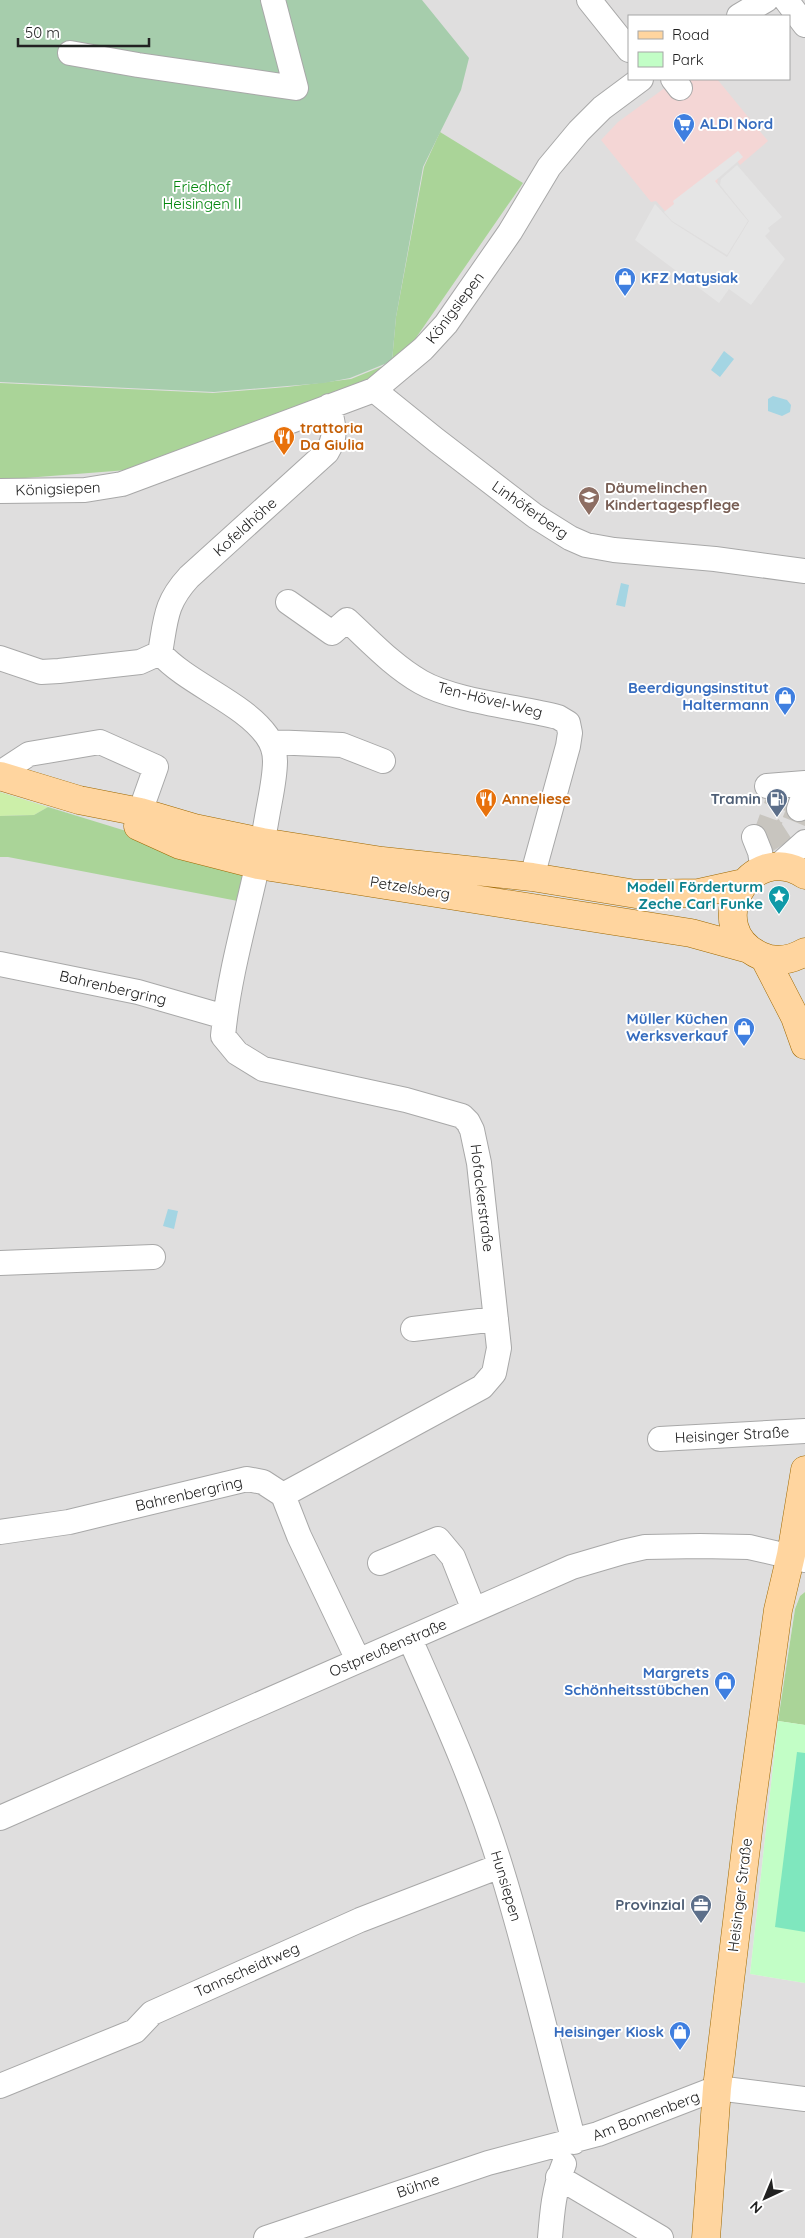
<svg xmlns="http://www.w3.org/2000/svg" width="805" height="2238" viewBox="0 0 805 2238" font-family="Quicksand,sans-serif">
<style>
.residential{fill:#dfdede;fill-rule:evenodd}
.commercial{fill:#f4d6d5}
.grass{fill:#ccefa9}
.forest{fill:#aad498}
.cemetery{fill:#a6cdac}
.park{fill:#c2fec6}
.pitch{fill:#7fe7be}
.parking{fill:#e5e5e5}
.water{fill:#a4d5e3}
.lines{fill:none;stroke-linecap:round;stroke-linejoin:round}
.minor-tunnel{stroke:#c8c5bf;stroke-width:24;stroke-dasharray:24 12;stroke-linecap:butt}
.minor-casing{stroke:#a8a8a8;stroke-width:26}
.major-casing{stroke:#9e6800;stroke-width:29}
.minor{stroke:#fff;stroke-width:24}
.major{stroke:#ffd59f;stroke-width:28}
.labels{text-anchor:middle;stroke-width:4;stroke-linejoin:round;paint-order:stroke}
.shop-label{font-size:15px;font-weight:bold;fill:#366cbe;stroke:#fff;text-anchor:end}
.park-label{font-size:15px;fill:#03860d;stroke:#fff}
.street-label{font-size:15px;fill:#212121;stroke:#fff}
.food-label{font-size:15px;font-weight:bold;fill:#c56008;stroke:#fff;text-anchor:start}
.education-label{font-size:15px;font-weight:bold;fill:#785e54;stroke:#fff;text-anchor:start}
.service-label{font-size:15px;font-weight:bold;fill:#4e5e75;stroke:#fff;text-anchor:end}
.culture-label{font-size:15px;font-weight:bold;fill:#0d838f;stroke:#fff;text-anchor:end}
</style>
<rect width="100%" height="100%" fill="#f2eee7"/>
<path class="residential" d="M0,0H805V1592L800,1596L795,1609L778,1721L750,1974L805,1983V2238H0ZM629,16H789V79H629Z"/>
<path class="commercial" d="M677,79H717L768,141L740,165L737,161L718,176L717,186L673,220L656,201L651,202L601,140L618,122Z"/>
<path class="grass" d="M0,792L48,807L34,815L0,816Z"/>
<path class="forest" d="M440,132L523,183L411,345L392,361L396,317L424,167Z
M388,364L373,378L127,470L0,480V383L213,393L287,387L351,379Z
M48,807L253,870L243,902L8,857H0V816L34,815Z
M805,1592V1725L778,1721L795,1609L800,1596Z"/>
<path class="cemetery" d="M0,0H422L469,58L461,90L423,167L396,317L392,361L350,378L324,383L214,392L0,382Z"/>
<path class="park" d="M778,1721L805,1725V1983L750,1974Z"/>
<path class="pitch" d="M797,1752L805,1753V1932L775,1927Z"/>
<path class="parking" d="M738,151L743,157L715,181L748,221L727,255L672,221L664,212L674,204L673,201Z
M737,165L782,217L768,228L770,231L765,236L785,259L751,305L729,289L719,303L635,240L655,204L672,222L727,257L749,221L720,185L721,179Z"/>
<path class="water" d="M724,351L734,359L720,377L711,370Z
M773,396L787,400L791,405L790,412L782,416L768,411V399Z
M621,583L629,585L625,607L616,605Z
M168,1209L178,1211L174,1229L163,1226Z"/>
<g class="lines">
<path class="minor-tunnel" d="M763,841L779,797
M765,842L793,824L799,809"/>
<g class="minor-casing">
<path id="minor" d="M589,0L629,50
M786,0L805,25
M739,16L766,0
M70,53L138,65L296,88L273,0
M673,79L680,88
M374,390L436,440L535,516L570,538L586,545L614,550L715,559L805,571
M0,491L85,490L122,484L374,390L423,349L446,324L510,232L549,167L579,131L602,108L641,79
M288,602L332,633L347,620C371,642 393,666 421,682C454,701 519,707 558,717L568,723L570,733L568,746L532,877
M160,653C188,684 244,703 267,736C272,743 275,752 275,761C275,779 270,799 267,817C255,890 230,962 223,1036L237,1053L263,1069L406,1100L462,1116L468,1122L472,1130L479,1163L499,1348L494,1373L482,1387L283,1495
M160,653C166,619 165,603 189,577L327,452C338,434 333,426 329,406
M0,658L41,672L59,671L140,662L160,653
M271,742L342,745L383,761
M0,773L29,754L100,742L156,767L140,812
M767,786L805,783
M799,809L805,791
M754,837L760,852L763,870
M777,867L805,842
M0,964L138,992L225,1017
M0,1263L153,1257
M413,1329L496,1319
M660,1439L805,1431
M0,1532L69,1522L247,1479L263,1482L283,1495L299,1536L358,1660
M380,1563L438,1539L453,1557L474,1610
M410,1639C443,1714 477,1789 501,1868C529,1958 550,2051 574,2142
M0,1818L572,1567L623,1552L645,1547L700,1546L749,1547L805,1560
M0,2086L135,2031L152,2013L360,1920L500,1866
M558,2177L661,2238
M266,2238L488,2163L598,2134L717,2088L805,2099
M550,2238C552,2213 554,2188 564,2164"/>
</g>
<g class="major-casing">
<path id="major" d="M0,776L79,800L140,812L194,828L262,842L382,861L532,877L636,894L699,893L744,883
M138,826L180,845L258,865L691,933L749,949
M805,875C749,838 700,929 761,956C776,963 791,960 805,952
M764,957L795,1017L805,1045
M706,2238L717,2088L750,1814L778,1610L791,1555L805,1470"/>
</g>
<use href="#minor" class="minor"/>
<use href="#major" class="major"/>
</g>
<defs>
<g id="supermarket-pin" transform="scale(1.125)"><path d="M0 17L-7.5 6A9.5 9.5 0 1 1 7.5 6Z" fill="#3f7fe0" stroke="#fff"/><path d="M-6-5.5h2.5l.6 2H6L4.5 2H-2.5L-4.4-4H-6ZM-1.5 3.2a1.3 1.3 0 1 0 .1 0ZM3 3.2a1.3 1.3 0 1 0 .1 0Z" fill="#fff"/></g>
<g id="shop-pin" transform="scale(1.125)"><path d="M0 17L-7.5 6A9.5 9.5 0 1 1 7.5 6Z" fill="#3f7fe0" stroke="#fff"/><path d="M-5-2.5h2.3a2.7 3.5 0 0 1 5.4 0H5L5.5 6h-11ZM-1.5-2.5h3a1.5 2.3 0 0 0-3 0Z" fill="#fff"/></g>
<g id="restaurant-pin" transform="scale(1.125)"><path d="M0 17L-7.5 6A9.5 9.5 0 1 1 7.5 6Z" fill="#e8710a" stroke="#fff"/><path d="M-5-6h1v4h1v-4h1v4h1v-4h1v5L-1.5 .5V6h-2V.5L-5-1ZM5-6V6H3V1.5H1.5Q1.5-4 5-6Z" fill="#fff"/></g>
<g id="school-pin" transform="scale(1.125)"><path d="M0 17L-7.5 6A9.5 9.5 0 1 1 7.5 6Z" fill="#8d6e63" stroke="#fff"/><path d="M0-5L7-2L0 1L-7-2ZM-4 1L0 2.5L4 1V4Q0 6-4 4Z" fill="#fff"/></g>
<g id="fuel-pin" transform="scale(1.125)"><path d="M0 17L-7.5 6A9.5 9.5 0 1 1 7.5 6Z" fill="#5c6f8a" stroke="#fff"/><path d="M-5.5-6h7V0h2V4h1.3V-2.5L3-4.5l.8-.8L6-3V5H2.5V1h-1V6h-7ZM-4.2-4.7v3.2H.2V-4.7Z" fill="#fff"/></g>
<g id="sight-pin" transform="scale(1.125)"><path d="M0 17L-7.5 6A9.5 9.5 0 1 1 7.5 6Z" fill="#0f9aa8" stroke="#fff"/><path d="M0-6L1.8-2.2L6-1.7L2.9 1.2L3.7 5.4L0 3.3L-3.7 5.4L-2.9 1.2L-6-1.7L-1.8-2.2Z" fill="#fff"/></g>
<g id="office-pin" transform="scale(1.125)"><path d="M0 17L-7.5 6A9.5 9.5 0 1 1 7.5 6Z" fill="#5c6f8a" stroke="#fff"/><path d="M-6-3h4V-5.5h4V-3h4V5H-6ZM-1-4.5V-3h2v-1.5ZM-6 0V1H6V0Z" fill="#fff"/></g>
</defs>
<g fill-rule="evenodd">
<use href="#supermarket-pin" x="684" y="124"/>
<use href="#shop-pin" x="625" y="278"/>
<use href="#restaurant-pin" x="284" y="437"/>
<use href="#school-pin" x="589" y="497"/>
<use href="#shop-pin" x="785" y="697"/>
<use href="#restaurant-pin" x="486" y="799"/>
<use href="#fuel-pin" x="777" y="799"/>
<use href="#sight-pin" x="779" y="896"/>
<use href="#shop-pin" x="744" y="1028"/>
<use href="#shop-pin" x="725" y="1682"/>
<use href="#office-pin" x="701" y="1905"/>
<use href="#shop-pin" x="680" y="2032"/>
</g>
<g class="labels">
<g class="shop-label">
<text x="700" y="129" text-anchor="start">ALDI Nord</text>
<text x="641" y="283" text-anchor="start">KFZ Matysiak</text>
<text x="769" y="693">Beerdigungsinstitut<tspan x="769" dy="17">Haltermann</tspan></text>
<text x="728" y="1024">Müller Küchen<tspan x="728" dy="17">Werksverkauf</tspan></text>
<text x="709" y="1678">Margrets<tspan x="709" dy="17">Schönheitsstübchen</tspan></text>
<text x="664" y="2037">Heisinger Kiosk</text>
</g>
<g class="park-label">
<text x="202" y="192">Friedhof<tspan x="202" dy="17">Heisingen II</tspan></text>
</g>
<g class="street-label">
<text transform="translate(455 308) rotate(-53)" y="5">Königsiepen</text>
<text transform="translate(58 489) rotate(-2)" y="5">Königsiepen</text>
<text transform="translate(530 510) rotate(35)" y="5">Linhöferberg</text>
<text transform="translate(245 527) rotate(-42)" y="5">Kofeldhöhe</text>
<text transform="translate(490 700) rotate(14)" y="5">Ten-Hövel-Weg</text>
<text transform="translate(410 888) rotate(9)" y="5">Petzelsberg</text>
<text transform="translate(113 988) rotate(13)" y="5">Bahrenbergring</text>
<text transform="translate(482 1198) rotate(83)" y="5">Hofackerstraße</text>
<text transform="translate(732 1435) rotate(-3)" y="5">Heisinger Straße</text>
<text transform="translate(189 1494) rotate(-13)" y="5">Bahrenbergring</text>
<text transform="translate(388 1648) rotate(-23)" y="5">Ostpreußenstraße</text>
<text transform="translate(506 1886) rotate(73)" y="5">Hunsiepen</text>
<text transform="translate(740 1895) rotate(-83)" y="5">Heisinger Straße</text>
<text transform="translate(247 1970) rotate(-24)" y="5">Tannscheidtweg</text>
<text transform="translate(646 2116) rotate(-21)" y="5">Am Bonnenberg</text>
<text transform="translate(418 2186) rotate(-19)" y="5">Bühne</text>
</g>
<g class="food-label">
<text x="300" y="433">trattoria<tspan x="300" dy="17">Da Giulia</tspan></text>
<text x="502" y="804">Anneliese</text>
</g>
<g class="education-label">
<text x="605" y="493">Däumelinchen<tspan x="605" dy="17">Kindertagespflege</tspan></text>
</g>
<g class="service-label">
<text x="761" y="804">Tramin</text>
<text x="685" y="1910">Provinzial</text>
</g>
<g class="culture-label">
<text x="763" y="892">Modell Förderturm<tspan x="763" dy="17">Zeche Carl Funke</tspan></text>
</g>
</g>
<rect x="628" y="15" width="162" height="65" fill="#ffffff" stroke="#a6a6a6"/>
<rect x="638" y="31" width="25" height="8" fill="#ffd59f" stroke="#a6a6a6"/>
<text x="672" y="40" font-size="15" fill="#212121">Road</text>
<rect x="638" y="52" width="25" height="15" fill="#c2fec6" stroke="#a6a6a6"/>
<text x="672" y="65" font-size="15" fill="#212121">Park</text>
<g transform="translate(765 2198) rotate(224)" stroke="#ffffff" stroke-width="4" paint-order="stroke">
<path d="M0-4L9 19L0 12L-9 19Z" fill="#212121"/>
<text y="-8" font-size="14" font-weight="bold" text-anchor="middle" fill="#212121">N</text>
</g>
<path d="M18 38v8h131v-8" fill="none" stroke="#212121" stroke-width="2.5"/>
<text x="25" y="38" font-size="15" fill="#212121" stroke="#ffffff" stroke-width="4" paint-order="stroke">50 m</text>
</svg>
